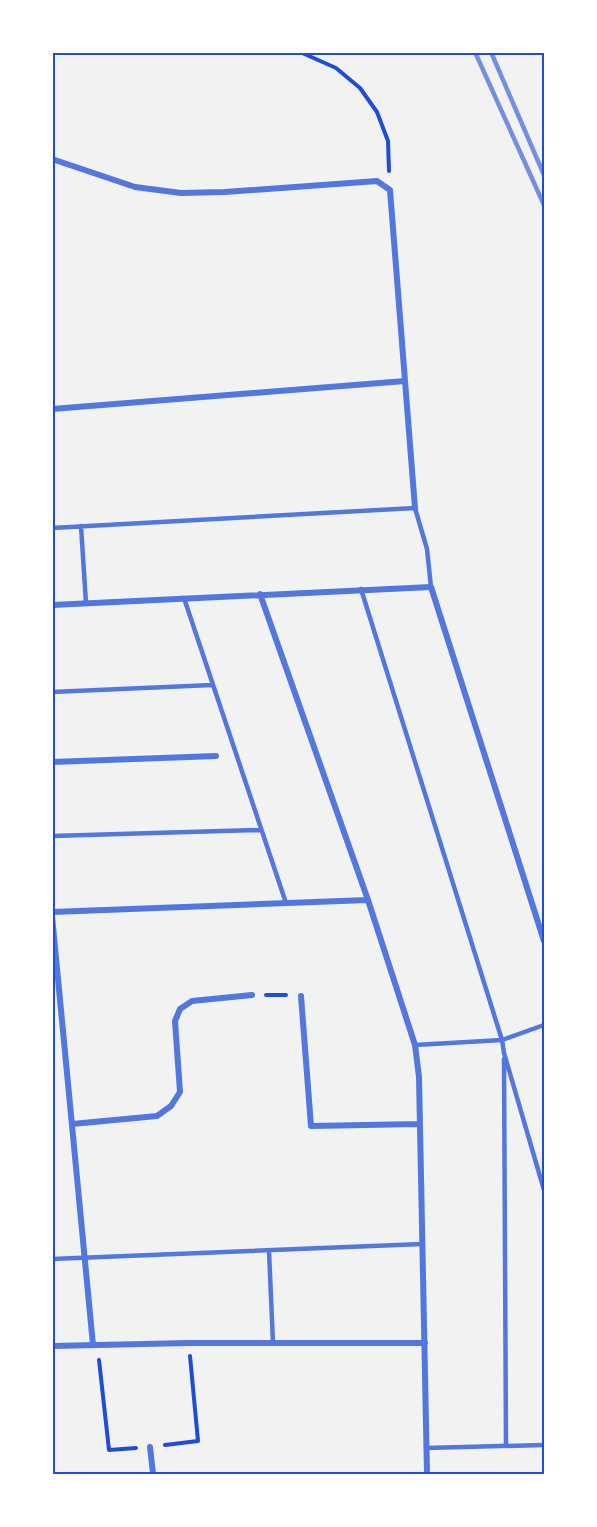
<svg xmlns="http://www.w3.org/2000/svg" width="597" height="1527" viewBox="0 0 597 1527" font-family="'IBM Plex Sans',sans-serif">
<style>
.lines{fill:none;stroke-linecap:round;stroke-linejoin:round}
.path{stroke:#1d4ed8;stroke-width:4}
.service{stroke:#5277de;stroke-width:4.5}
.minor{stroke:#5277de;stroke-width:6}
.rail{stroke:#7290e2;stroke-width:4.5}
.neatline{fill:none;stroke:#1d4ed8;stroke-width:2}
</style>
<rect width="100%" height="100%" fill="#f2f2f2"/>
<g class="lines">
<path class="path" d="M300,52L336,68L360,88L377,112L388,141L389,171
M266,995H286
M99,1360L109,1450L136,1448
M165,1445L198,1441L190,1356"/>
<path class="service" d="M81,526L86,603
M52,528L415,508L427,549L431,587
M361,589L502,1040L504,1053L544,1190
M184,598L286,903
M52,692L212,685
M52,836L260,830
M415,1045L502,1040L544,1025
M504,1059L506,1446
M269,1251L273,1343
M52,1259L422,1244
M426,1448L544,1445"/>
<path class="minor" d="M52,159L135,187L181,193L225,192L377,181L390,190L415,508
M52,409L405,381
M260,594L368,900L415,1045L419,1077L427,1474
M52,605L431,587L544,941
M52,762L216,756
M52,912L368,900
M52,916L93,1345
M301,996L311,1126L419,1124
M72,1124L157,1116L171,1106L180,1092L175,1021L180,1009L192,1001L252,995
M52,1346L189,1343H425
M150,1447L153,1474"/>
<path class="rail" d="M475,52L544,205
M491,52L544,175"/>
</g>
<rect width="597" height="1527" fill="none" stroke="#ffffff" stroke-width="108"/>
<rect x="54" y="54" width="489" height="1419" class="neatline"/>
</svg>
